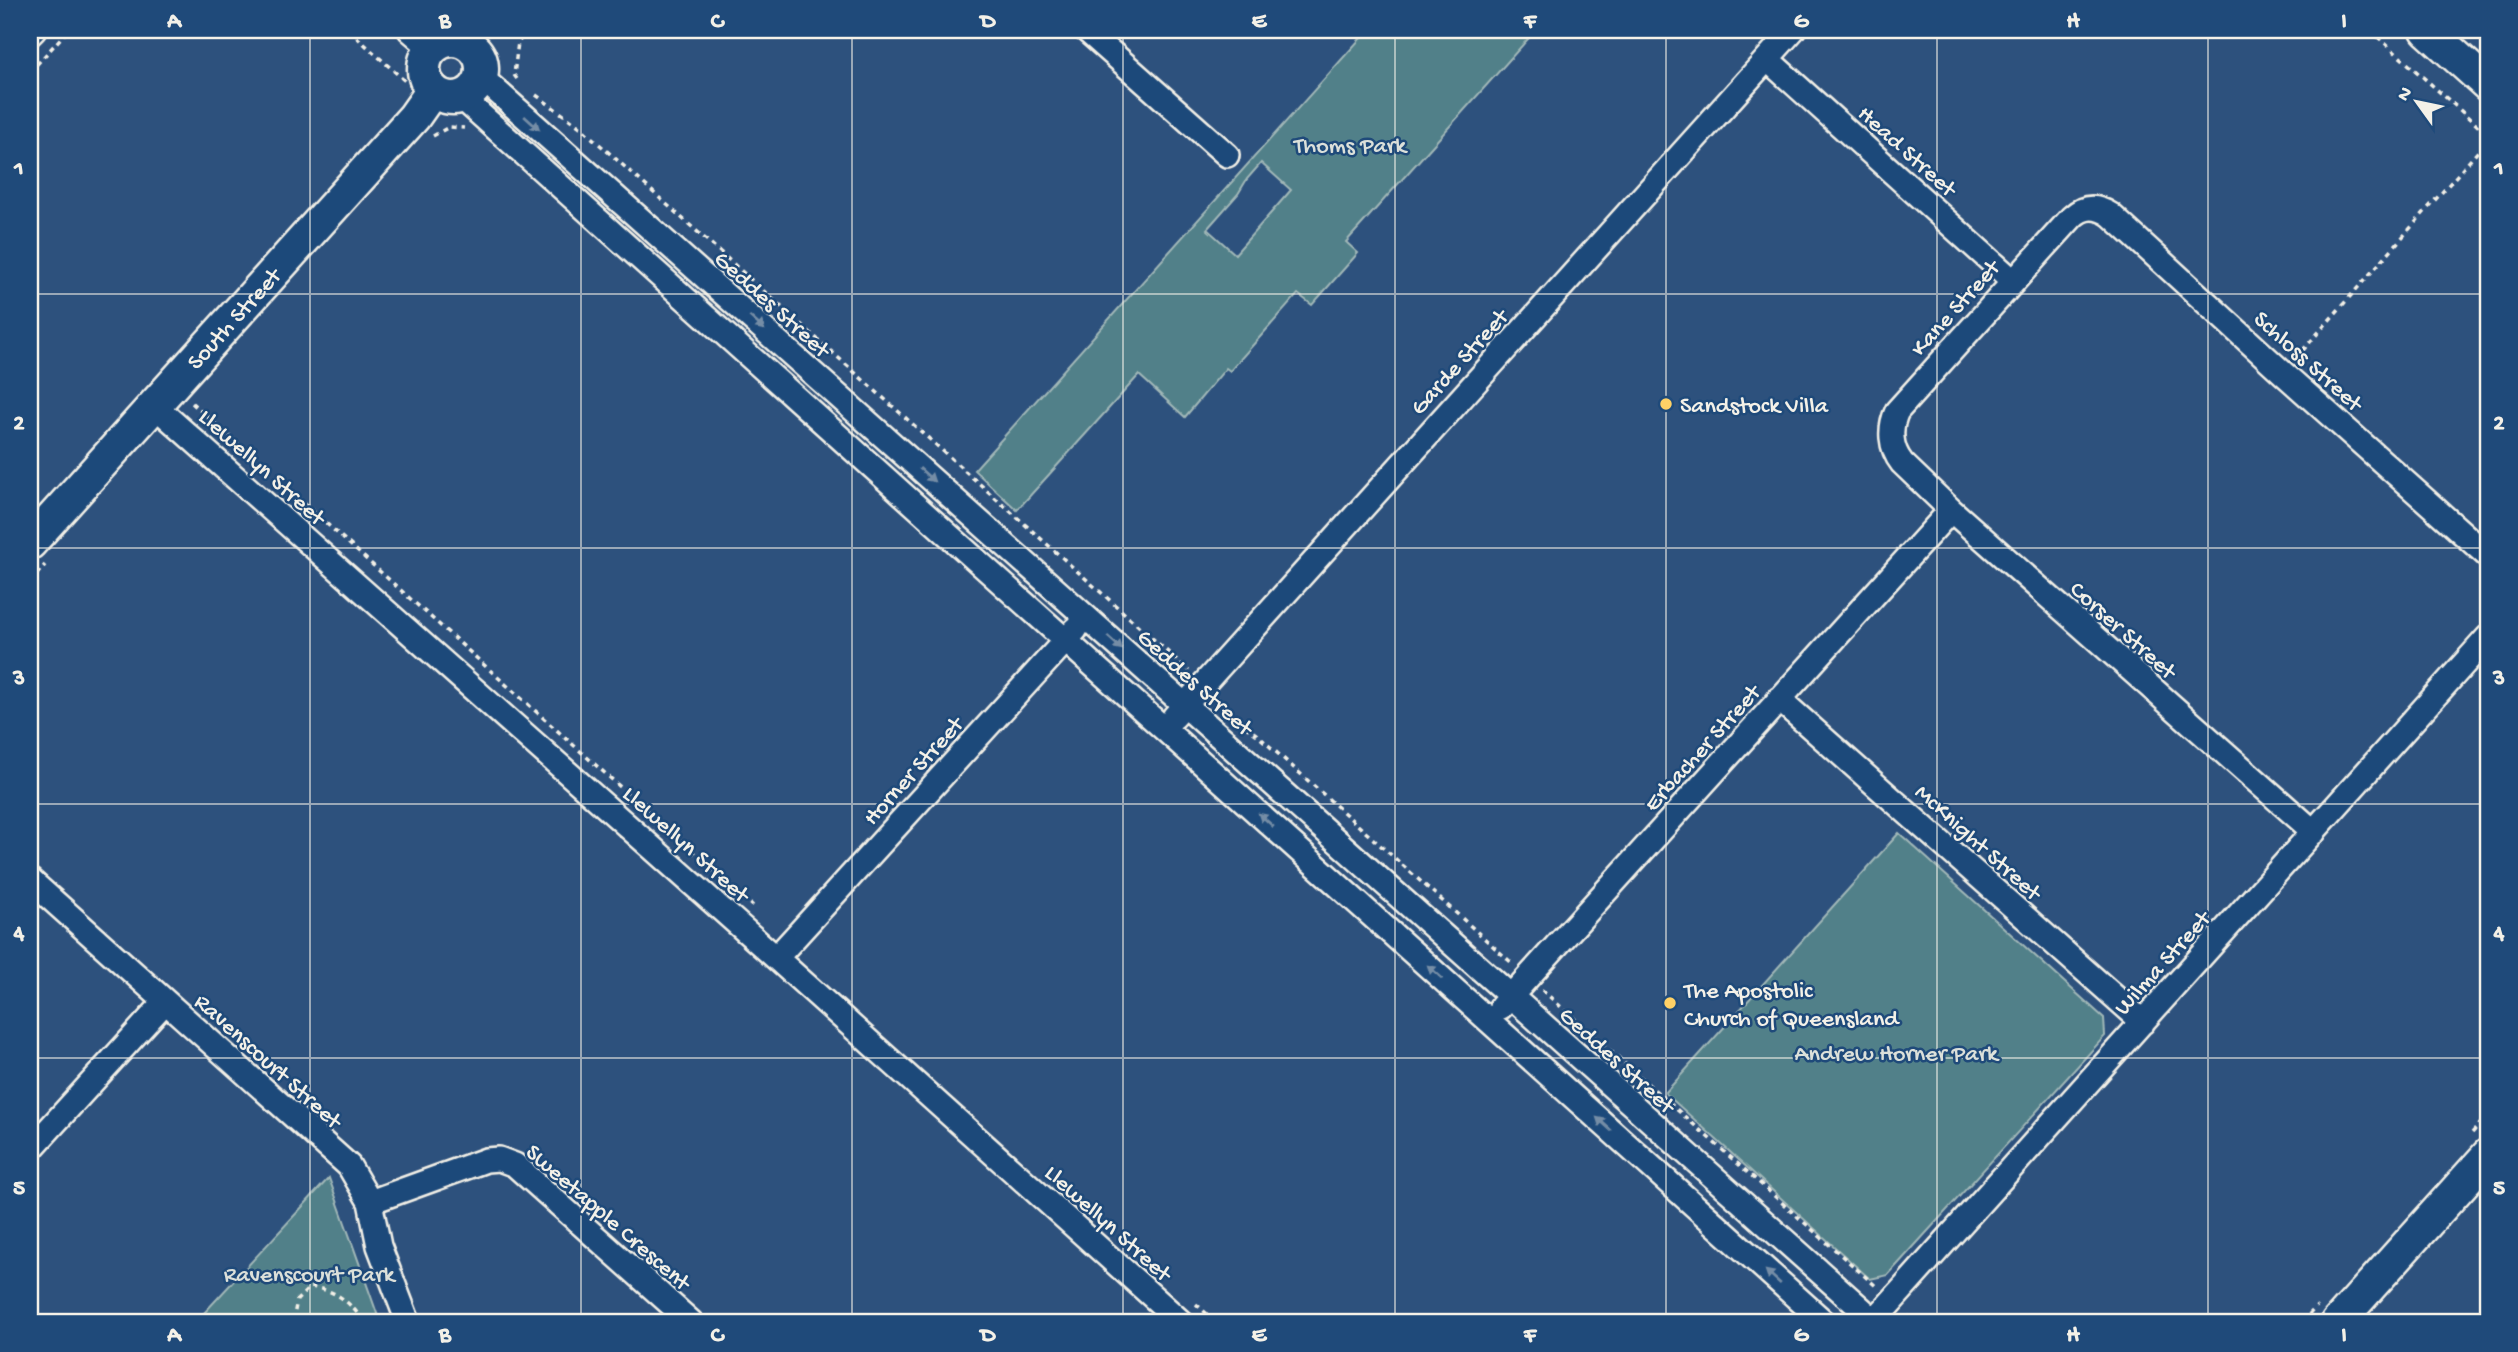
<svg xmlns="http://www.w3.org/2000/svg" width="2518" height="1352" viewBox="0 0 2518 1352" font-family="'Gochi Hand',sans-serif">
<style>
.green{fill:#518089;stroke:#a2b8b8;stroke-width:2;fill-rule:evenodd}
.lines{fill:none;stroke-linecap:round;stroke-linejoin:round}
.street-casing{stroke:#f4f1e8;stroke-width:28}
.secondary-casing{stroke:#f4f1e8;stroke-width:37}
.path{stroke:#f4f1e8;stroke-width:3.5;stroke-dasharray:5 5;stroke-linecap:butt}
.street{stroke:#1f4a7a;stroke-width:23}
.secondary{stroke:#1f4a7a;stroke-width:32}
.oneway{fill:#748da6}
.grid{fill:none;stroke:#f4f1e8;stroke-width:2;stroke-opacity:0.55}
.poi-dot{fill:#ffd166;stroke:#1f4a7a;stroke-width:2.5}
.labels{text-anchor:middle;stroke-width:5;stroke-linejoin:round;paint-order:stroke}
.park-label{font-size:24px;fill:#dce0da;stroke:#1f4a7a}
.street-label{font-size:24px;fill:#f4f1e8;stroke:#1f4a7a}
.poi-label{font-size:24px;fill:#f4f1e8;stroke:#1f4a7a;text-anchor:start}
.neatline{fill:none;stroke:#f4f1e8;stroke-width:2.5}
.grid-label{font-size:23px;text-anchor:middle;font-weight:bold;fill:#f4f1e8}
</style>
<rect width="100%" height="100%" fill="#2d517d"/>
<filter id="ink" filterUnits="userSpaceOnUse"><feTurbulence type="fractalNoise" baseFrequency=".0143" numOctaves="2"/><feDisplacementMap in="SourceGraphic" scale="14" xChannelSelector="R" yChannelSelector="G"/><feConvolveMatrix kernelMatrix="1 2 1 2 8 2 1 2 1" color-interpolation-filters="sRGB"/></filter>
<g filter="url(#ink)">
<path class="green" d="M1368,30H1536L1346,242L1358,253L1312,305L1298,294L1230,371L1226,368L1185,417L1139,375L1017,510L974,470ZM1261,163L1291,190L1235,254L1207,229L1238,194L1247,179Z
M1899,833L2104,1018L2105,1036L1888,1275L1870,1279L1665,1093Z
M329,1178L380,1322H213L204,1313Z"/>
<g class="lines">
<g class="street-casing">
<path id="street" d="M410,30L432,49
M1086,30L1227,155
M30,34L34,30
M1767,59L2013,281
M482,78L1876,1322
M461,97L1824,1322
M155,406L776,958L1181,1322
M1779,699L2143,1022
M1174,717L1793,30
M2314,832L1951,510L1902,463C1890,448 1889,428 1897,411L2072,217C2085,205 2097,206 2111,215L2283,373L2488,556
M30,880L349,1166L370,1202L379,1246L408,1322
M776,958L1076,629
M1501,1007L1951,510
M30,1150L165,1002
M370,1202L486,1160L499,1159L515,1165L691,1322
M1873,1322L2488,637"/>
</g>
<g class="secondary-casing">
<g id="secondary">
<path d="M2427,30L2488,85"/>
<circle cx="453" cy="69" r="29"/>
<path id="s1" d="M30,543L414,117L433,90"/>
<path d="M2338,1322L2488,1155"/>
</g>
</g>
<path class="path" d="M349,30L406,82
M2370,30L2488,135
M2485,30L2488,33
M30,72L68,30
M517,79L514,75L518,42L529,30
M536,95L579,126L1189,671
M433,136L449,127L464,128
M2296,358L2488,140
M192,403L753,906
M30,582L45,565
M1217,698L1237,721L1256,734L1513,964
M1542,990L1877,1287
M2472,1133L2488,1115
M1196,1304L1216,1322
M1908,1316L1916,1322
M293,1321L297,1300L310,1287C336,1290 349,1301 364,1322
M2302,1322L2317,1306"/>
<use href="#street" class="street"/>
<use href="#secondary" class="secondary"/>
</g>
<defs><path id="oneway-solid" d="M-6-.8H1V-3.2L6.5 0L1 3.2V.8H-6Z" transform="scale(1.75)"/></defs>
<g class="oneway">
<use href="#oneway-solid" transform="translate(532 123) rotate(42)"/>
<use href="#oneway-solid" transform="translate(757 323) rotate(42)"/>
<use href="#oneway-solid" transform="translate(927 475) rotate(42)"/>
<use href="#oneway-solid" transform="translate(1115 643) rotate(42)"/>
<use href="#oneway-solid" transform="translate(1266 820) rotate(-138)"/>
<use href="#oneway-solid" transform="translate(1435 972) rotate(-138)"/>
<use href="#oneway-solid" transform="translate(1604 1124) rotate(-138)"/>
<use href="#oneway-solid" transform="translate(1773 1277) rotate(-138)"/>
</g>
</g>
<path class="grid" d="M310,30V1322M581,30V1322M852,30V1322M1123,30V1322M1395,30V1322M1666,30V1322M1937,30V1322M2208,30V1322M30,294H2488M30,548H2488M30,804H2488M30,1058H2488"/>
<g class="poi-dot">
<circle cx="1666" cy="404" r="7"/>
<circle cx="1670" cy="1003" r="7"/>
</g>
<g class="labels">
<g class="park-label">
<text x="1350" y="152">Thoms Park</text>
<text x="1896" y="1060">Andrew Horner Park</text>
<text x="309" y="1281">Ravenscourt Park</text>
</g>
<g class="street-label">
<text transform="translate(1908 150) rotate(42)" y="8">Head Street</text>
<text transform="translate(773 303) rotate(42)" y="8">Geddes Street</text>
<text transform="translate(1954 307) rotate(-48)" y="8">Kane Street</text>
<text dy="8" stroke="none"><textPath href="#s1" startOffset="303">South Street</textPath></text>
<text transform="translate(2309 360) rotate(42)" y="8">Schloss Street</text>
<text transform="translate(1458 361) rotate(-48)" y="8">Garde Street</text>
<text transform="translate(263 466) rotate(42)" y="8">Llewellyn Street</text>
<text transform="translate(2124 629) rotate(42)" y="8">Corser Street</text>
<text transform="translate(1196 681) rotate(42)" y="8">Geddes Street</text>
<text transform="translate(1701 747) rotate(-48)" y="8">Erbacher Street</text>
<text transform="translate(912 770) rotate(-48)" y="8">Horner Street</text>
<text transform="translate(1979 841) rotate(42)" y="8">McKnight Street</text>
<text transform="translate(687 843) rotate(42)" y="8">Llewellyn Street</text>
<text transform="translate(2161 962) rotate(-48)" y="8">Wilma Street</text>
<text transform="translate(1618 1059) rotate(42)" y="8">Geddes Street</text>
<text transform="translate(269 1060) rotate(42)" y="8">Ravenscourt Street</text>
<text transform="translate(609 1216) rotate(41)" y="8">Sweetapple Crescent</text>
<text transform="translate(1109 1222) rotate(42)" y="8">Llewellyn Street</text>
</g>
<g class="poi-label">
<text x="1680" y="412">Sandstock Villa</text>
<text x="1684" y="997">The Apostolic<tspan x="1684" dy="28">Church of Queensland</tspan></text>
</g>
</g>
<rect width="2518" height="1352" fill="none" stroke="#1f4a7a" stroke-width="77"/>
<g transform="translate(2417 102) rotate(303)" stroke="#1f4a7a" stroke-width="5" paint-order="stroke">
<path d="M0-5L12 26L0 18L-12 26Z" fill="#f4f1e8"/>
<text y="-10" font-size="19" font-weight="bold" text-anchor="middle" fill="#f4f1e8">N</text>
</g>
<rect x="38" y="38" width="2442" height="1276" class="neatline"/>
<g class="grid-label">
<text x="174" y="27">A</text>
<text x="445" y="27">B</text>
<text x="717" y="27">C</text>
<text x="988" y="27">D</text>
<text x="1259" y="27">E</text>
<text x="1530" y="27">F</text>
<text x="1801" y="27">G</text>
<text x="2073" y="27">H</text>
<text x="2344" y="27">I</text>
<text x="19" y="174">1</text>
<text x="2499" y="174">1</text>
<text x="19" y="429">2</text>
<text x="2499" y="429">2</text>
<text x="19" y="684">3</text>
<text x="2499" y="684">3</text>
<text x="19" y="939">4</text>
<text x="2499" y="939">4</text>
<text x="19" y="1194">5</text>
<text x="2499" y="1194">5</text>
<text x="174" y="1341">A</text>
<text x="445" y="1341">B</text>
<text x="717" y="1341">C</text>
<text x="988" y="1341">D</text>
<text x="1259" y="1341">E</text>
<text x="1530" y="1341">F</text>
<text x="1801" y="1341">G</text>
<text x="2073" y="1341">H</text>
<text x="2344" y="1341">I</text>
</g>
</svg>
